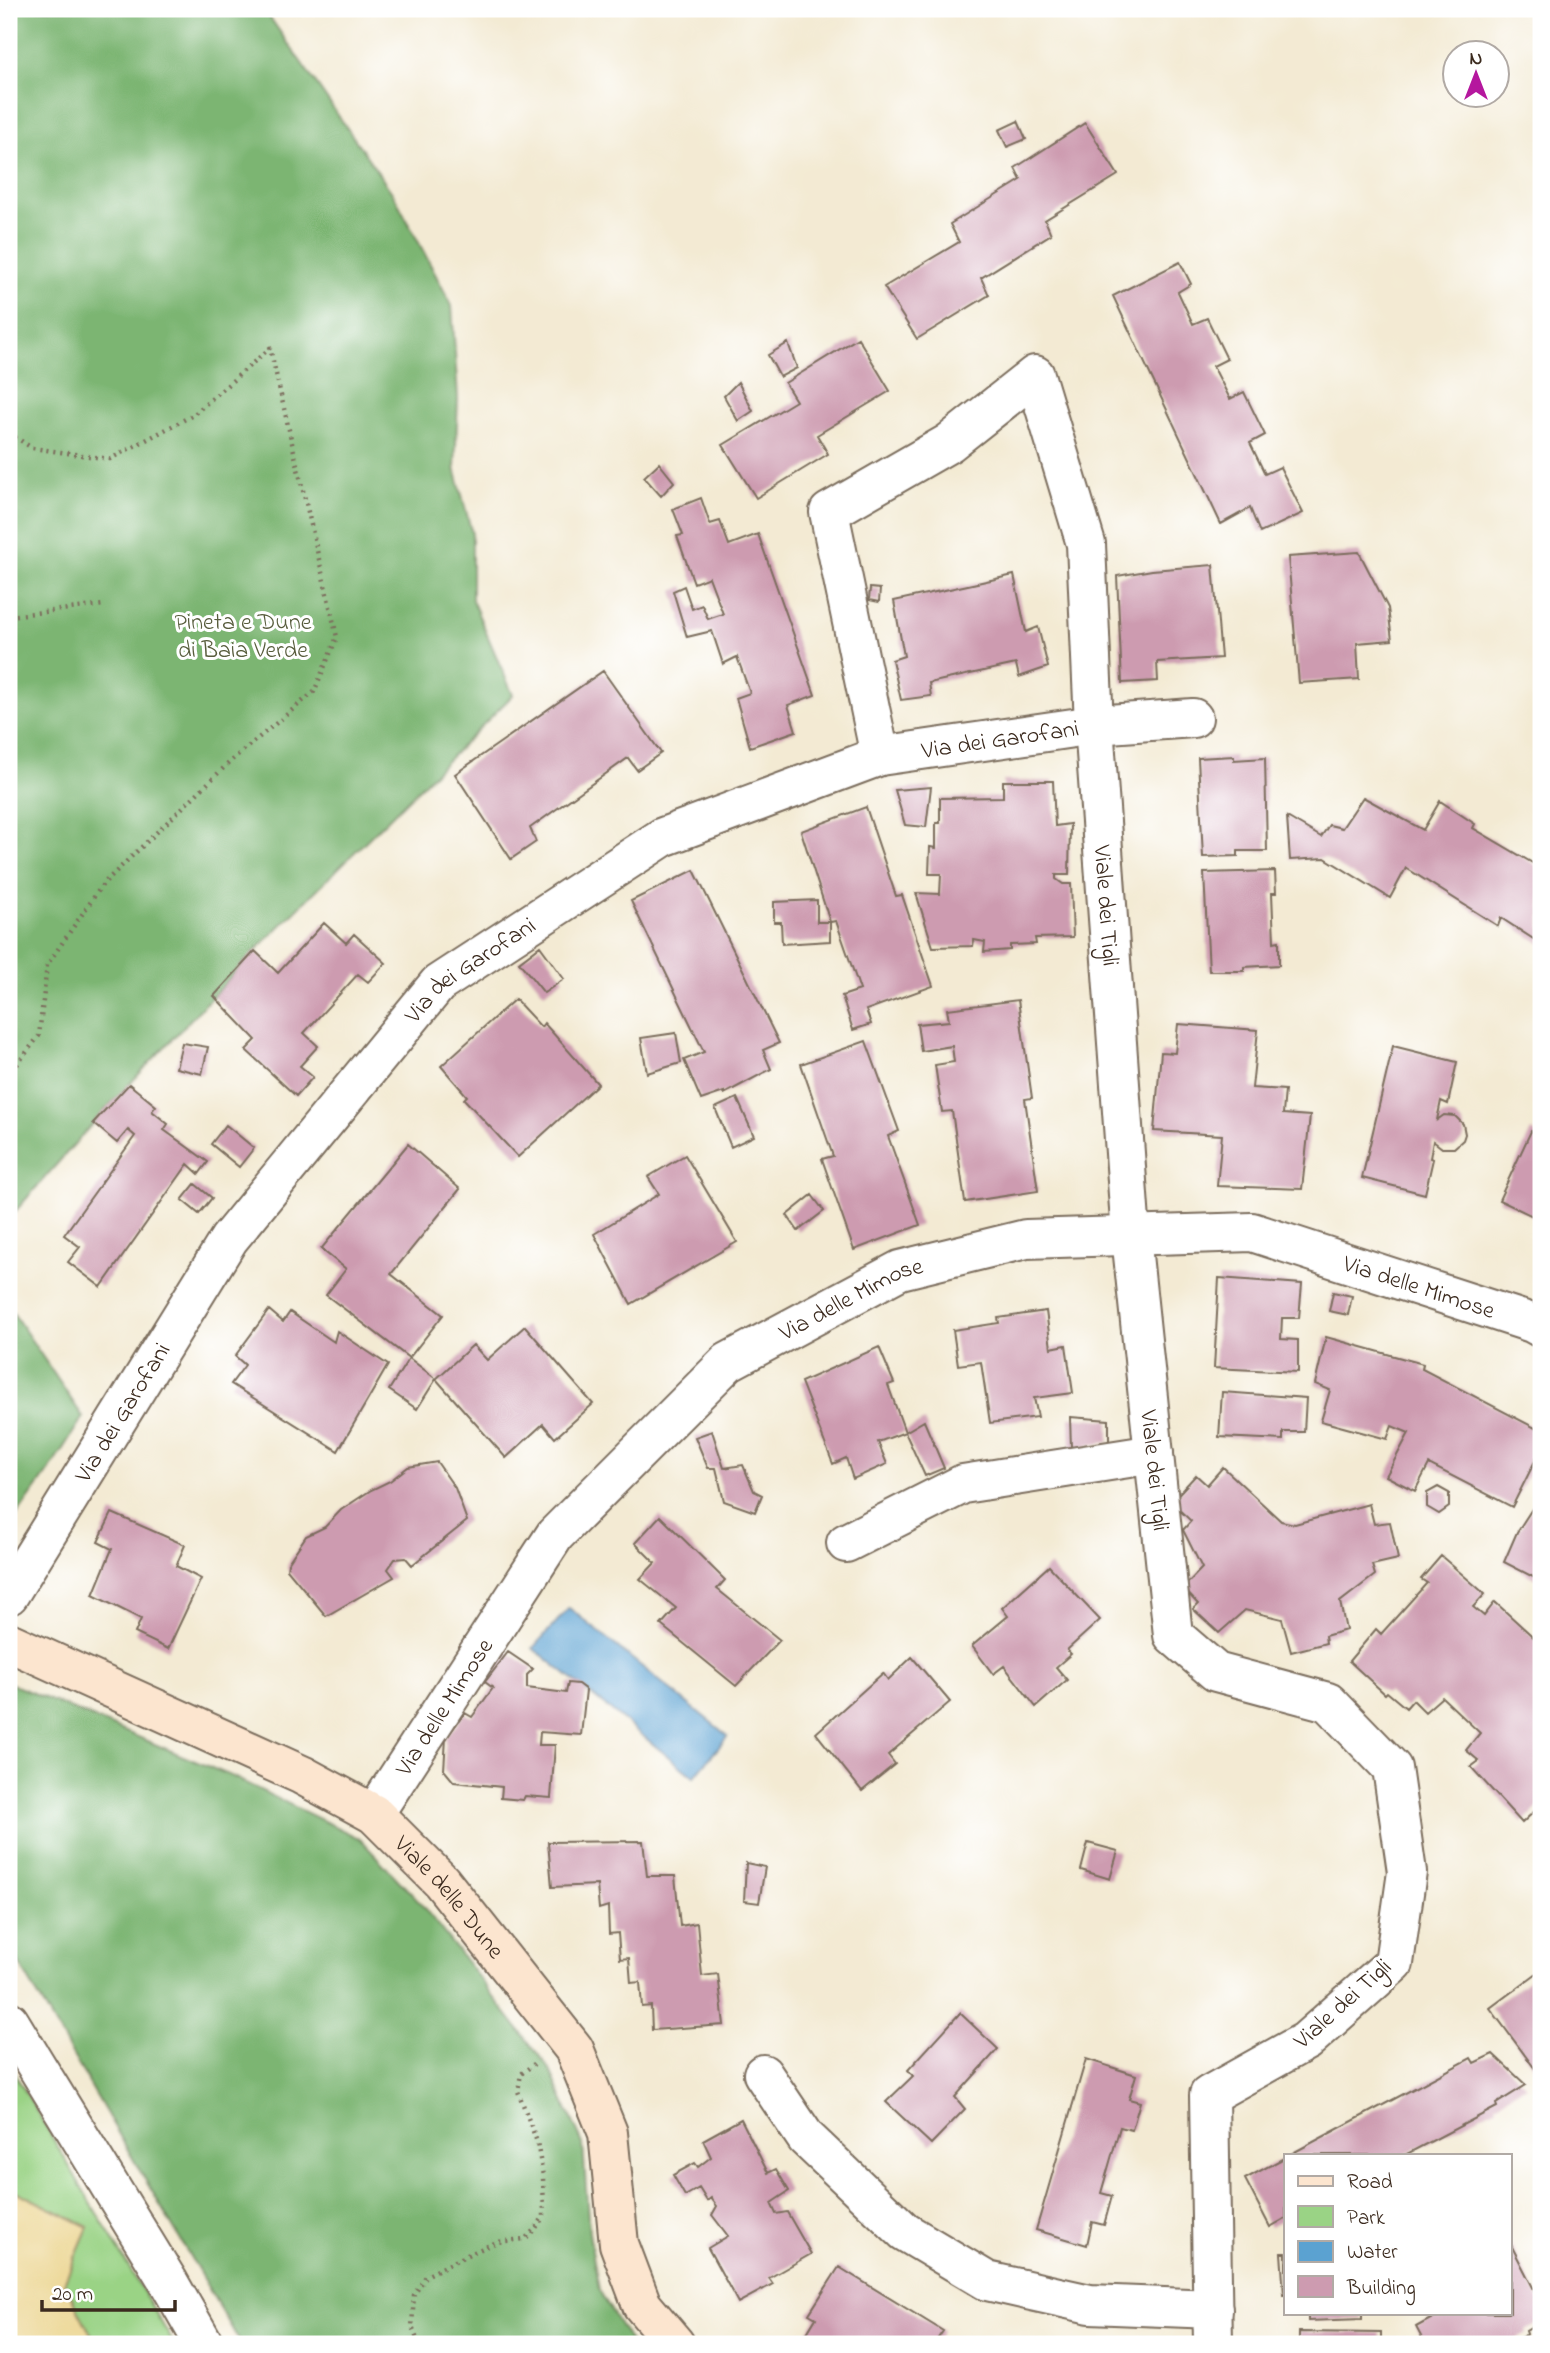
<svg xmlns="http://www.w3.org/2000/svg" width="1550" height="2353" viewBox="0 0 1550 2353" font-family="'Indie Flower',sans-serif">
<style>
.green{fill:#9ad385;stroke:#6a7e52;stroke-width:2}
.forest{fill:#7bb572;stroke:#5b7048;stroke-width:2}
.sand{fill:#eeda9e;stroke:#94825e;stroke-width:2}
.water{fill:#5ba2d1;stroke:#4b6678;stroke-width:2}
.building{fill:#cd9bb0}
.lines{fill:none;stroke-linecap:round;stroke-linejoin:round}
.street-casing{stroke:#7b6d5d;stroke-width:42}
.secondary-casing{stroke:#7b6d5d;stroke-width:42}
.path{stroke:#7b6d5d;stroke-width:4.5;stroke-dasharray:2 5;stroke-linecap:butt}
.street{stroke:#fff;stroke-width:38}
.secondary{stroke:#fce5cf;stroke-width:38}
.labels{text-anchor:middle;stroke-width:6;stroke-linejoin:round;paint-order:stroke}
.park-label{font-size:24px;fill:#585d3d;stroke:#fff}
.street-label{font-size:24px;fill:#3b2a1e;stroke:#fff}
</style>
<rect width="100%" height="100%" fill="#fff"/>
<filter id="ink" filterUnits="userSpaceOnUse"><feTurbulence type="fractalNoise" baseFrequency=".0143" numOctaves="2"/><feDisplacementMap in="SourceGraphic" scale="14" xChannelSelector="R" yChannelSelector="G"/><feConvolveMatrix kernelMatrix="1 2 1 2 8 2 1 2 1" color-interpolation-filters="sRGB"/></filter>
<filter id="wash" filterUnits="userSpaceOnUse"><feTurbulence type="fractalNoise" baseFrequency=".00686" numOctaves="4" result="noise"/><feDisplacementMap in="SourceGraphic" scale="28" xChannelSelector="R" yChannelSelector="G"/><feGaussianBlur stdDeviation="1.57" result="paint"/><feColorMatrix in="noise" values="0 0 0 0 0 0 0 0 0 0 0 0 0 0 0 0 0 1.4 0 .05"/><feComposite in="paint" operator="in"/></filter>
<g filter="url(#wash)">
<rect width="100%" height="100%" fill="#f3ead3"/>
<path class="green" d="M9,2064L174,2344H96L64,2283L88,2227L9,2188Z"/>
<path class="forest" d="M9,9H264L395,197L452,306L458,399L455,468L472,534V600L513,695L255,951L93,1123L12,1215L9,1239Z
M9,1307L83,1417L49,1471L9,1526Z
M9,1683L231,1776L359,1838L421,1904L549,2068L583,2144L589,2233L599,2290L631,2344H241L9,1946Z"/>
<path class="sand" d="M9,2188L88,2227L64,2283L96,2344H9Z"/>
<path class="water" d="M569,1608L728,1736L694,1777L533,1648Z"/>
<g id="blocks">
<path class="building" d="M1018,121L1026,139L1007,147L999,130Z
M1085,123L1118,175L1045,220L1051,234L981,278L989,295L917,339L884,287L959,242L950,224L1021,180L1015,168Z
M1180,262L1191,284L1178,292L1193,324L1207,318L1227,359L1213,366L1230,399L1244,392L1265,435L1250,443L1265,474L1280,467L1303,513L1260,533L1250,508L1221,524L1113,296Z
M858,338L890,391L817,435L828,454L756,498L723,445L796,401L785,383Z
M788,343L797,368L780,377L768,355Z
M738,382L753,411L738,421L724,396Z
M659,463L674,482L661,496L644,477Z
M701,498L710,524L720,521L729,545L758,534L815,695L788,705L796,731L750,747L736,698L750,693L737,657L723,664L712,631L687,637L673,591L684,586L692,609L702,605L708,619L723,614L709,577L694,583L677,536L683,535L673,509Z
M1359,552L1388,608L1392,640L1357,643L1359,679L1299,683L1288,557Z
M1213,565L1221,658L1157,662L1158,681L1122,683L1117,576L1152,570Z
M1014,575L1026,632L1038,627L1048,667L1019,677L1016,664L929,683L931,696L901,700L892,660L904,656L894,601Z
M870,588L880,589L879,602L869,600Z
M603,671L661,753L637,770L628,758L530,828L536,842L511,859L455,774Z
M1234,756V760L1265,758L1267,851H1238V856L1203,857L1198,758Z
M1003,781H1053L1055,826L1070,824L1069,875H1056V879L1063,884H1071L1073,937L1035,938L1036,944L1010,945V950L984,952L985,942L974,940L973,946L933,947L916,893L940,894L941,874H929L930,847L936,848V823H940V798L1003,797Z
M931,787L926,827L905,825L895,790Z
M1363,797L1423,830L1440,801L1475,824L1473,828L1541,868V944L1501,918L1498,926L1406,868L1390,898L1325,858L1290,860L1287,817L1321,837L1329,825L1342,828Z
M866,807L896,896L902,895L933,986L866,1010L871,1024L853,1030L842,996L860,990L836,921L830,922L801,831Z
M694,870L779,1043L763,1050L771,1069L724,1094V1092L701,1100L684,1060L704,1052L631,901Z
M1275,871L1276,893H1272L1274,942L1279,941V965L1244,967V971H1209L1204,873Z
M817,900V922H830V941L782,944L781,922H774V902Z
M324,923L346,943L354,934L386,963L368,982L358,974L304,1033L318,1046L300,1066L313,1077L296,1096L246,1050L256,1040L214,996L255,951L278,973Z
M540,946L564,979L544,993L519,962Z
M515,999L541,1027L544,1023L598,1084L518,1157L464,1099L467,1096L441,1066Z
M1018,1000L1032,1098L1025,1099L1038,1191L965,1202L952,1111L942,1112L935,1065L954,1062L952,1046L921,1051L917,1024L949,1021L947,1009Z
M1178,1024L1258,1030L1252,1088L1285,1090L1283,1114L1310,1116L1302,1189L1217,1186L1222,1135L1154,1131L1161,1052L1175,1053Z
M676,1033L681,1063L647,1073L641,1038Z
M866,1041L899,1131L888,1136L920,1225L854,1250L822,1159L833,1156L801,1064Z
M182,1043L208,1047L202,1074L176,1068Z
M1393,1046L1457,1062L1448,1104L1441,1101L1437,1120L1444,1115L1455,1116L1463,1124L1465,1134L1463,1140L1454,1148H1442L1433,1141L1430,1158L1433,1159L1425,1194L1362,1178Z
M129,1084L156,1106L152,1111L168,1124L164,1130L208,1162L199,1174L188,1164L101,1287L68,1262L80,1247L64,1235L135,1136L128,1130L117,1143L93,1123Z
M737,1098L754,1136L731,1147L715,1108Z
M226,1125L254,1148L239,1167L211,1144Z
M1531,1131L1541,1136V1220L1499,1200Z
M408,1144L460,1189L391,1274L443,1315L409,1358L326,1295L346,1269L321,1249Z
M685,1155L737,1242L631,1304L594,1234L659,1194L648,1177Z
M195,1184L212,1198L199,1214L182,1200Z
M812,1195L824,1211L798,1231L787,1215Z
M1219,1278L1302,1284L1299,1318H1282L1281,1339L1298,1340V1372L1214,1368Z
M1333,1292L1352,1296L1348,1315L1329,1311Z
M269,1310L283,1322L290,1312L334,1342L337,1331L388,1365L338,1451L231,1384L245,1365L235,1356Z
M1046,1311L1051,1348L1066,1345L1073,1393L1034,1398L1038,1417L990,1423L981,1362L958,1365L953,1330L999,1323L998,1318Z
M525,1326L593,1404L555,1438L543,1424L506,1458L436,1379L473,1345L487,1360Z
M1326,1337L1423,1364L1422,1369L1541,1431V1449L1512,1507L1429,1464L1415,1491L1386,1476L1409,1433L1392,1426L1387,1439L1321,1421L1330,1390L1315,1384Z
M879,1347L894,1383L888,1385L905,1432L924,1421L944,1468L925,1476L905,1432L878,1442L887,1464L853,1479L846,1458L833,1464L801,1382Z
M409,1358L436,1379L417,1409L389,1390Z
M1222,1392L1306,1398L1304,1432H1283V1440L1219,1437Z
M1070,1417L1109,1420V1442L1071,1448Z
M712,1431L724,1468L743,1465L754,1491L762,1495L755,1512L724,1501L716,1468H708L695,1437Z
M437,1462L455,1488L467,1521L412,1565L406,1558L395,1559L388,1569L394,1577L326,1616L287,1569L288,1563L306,1536L325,1527L341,1510L371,1490L390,1481L408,1467Z
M1223,1467L1281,1521L1295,1524L1369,1504L1374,1524L1390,1522L1398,1559L1372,1565L1375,1575L1340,1602L1346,1630L1325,1636L1326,1643L1291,1652L1282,1619L1245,1610L1219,1633L1193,1609L1198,1604L1183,1588L1202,1568L1183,1530L1191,1521L1171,1502L1196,1475L1207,1485Z
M1438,1487L1449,1493V1507L1439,1514L1427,1507V1493Z
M1541,1495V1581L1504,1562L1517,1532Z
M112,1513L185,1545L176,1566L201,1579L168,1649L135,1633L141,1619L93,1595L112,1549L98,1542Z
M660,1516L725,1580L717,1589L780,1640L736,1686L661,1625L676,1608L640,1579L655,1563L635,1543Z
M1441,1556L1485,1594L1473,1607L1484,1616L1495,1602L1541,1644V1805L1522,1823L1471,1767L1479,1761L1466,1750L1480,1733L1442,1697L1425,1712L1413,1700L1406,1708L1387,1692L1385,1694L1349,1661L1376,1629L1381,1634L1427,1583L1421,1579Z
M1049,1566L1100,1620L1067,1650L1071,1654L1056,1667L1067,1680L1036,1707L1004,1666L993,1674L972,1646L1008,1616L1002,1608Z
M508,1652L533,1669L527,1675V1688L566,1693L568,1683L578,1684L586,1690L581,1735L540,1732L539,1745H555L551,1798L525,1796L523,1800L501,1798L502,1787L454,1782L444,1770L446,1738L465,1713L472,1717L493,1688L485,1682Z
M912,1657L950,1702L888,1755L895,1764L862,1791L816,1733L883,1673L888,1680Z
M643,1841L647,1876H675L680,1926L697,1923L702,1976L718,1974L724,2025L652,2030L651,2006L642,2007L640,1982L631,1983L629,1958L620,1959L618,1933L609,1934L608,1906L599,1909L597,1885L552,1887L548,1842Z
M1088,1843L1118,1851L1110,1879L1081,1870Z
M746,1863L765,1867L759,1903L744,1901Z
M1541,1970V2077L1490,2008Z
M960,2013L998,2049L955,2097L965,2109L931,2144L886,2102L913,2076L908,2070Z
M1493,2054L1526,2085L1496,2104L1497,2107L1405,2155H1289L1471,2058L1474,2063Z
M1086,2059L1136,2075L1129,2099L1140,2102L1132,2130L1120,2127L1101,2193L1112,2196L1104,2225L1092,2222L1087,2245L1036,2230Z
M741,2119L768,2173L776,2169L789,2191L771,2203L776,2214L787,2212L811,2254L769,2278L773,2284L738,2303L708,2248L728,2236L712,2215L717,2206L711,2198L707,2201L699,2188L685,2196L673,2175L695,2163L698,2167L711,2157L703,2140Z
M1286,2157V2218L1270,2227L1245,2179Z
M1510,2243L1541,2303V2322L1526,2331L1527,2334L1509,2344H1425L1416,2327L1438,2315L1437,2313H1510Z
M1281,2253H1286V2295H1284Z
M839,2267L943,2331L934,2344H813L804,2338L816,2318L809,2314Z
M1308,2313H1362V2319L1308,2321Z
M1299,2332L1381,2333V2344H1299Z"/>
</g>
</g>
<g filter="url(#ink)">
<use href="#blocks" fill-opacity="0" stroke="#7b6d5d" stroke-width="2"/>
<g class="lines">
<g class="street-casing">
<g id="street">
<path id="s1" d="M880,756L829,512L949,443L1035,375L1086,544L1094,725L1131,1236L1173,1635L1216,1672L1328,1702L1392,1768L1407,1872L1394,1963L1306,2041L1209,2095L1213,2344"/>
<path d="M846,1543L963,1484L1154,1454"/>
<path id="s2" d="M9,1595L229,1239L438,984L663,837L880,756L1094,725L1193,718"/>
<path id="s3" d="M374,1814L555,1535L728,1362L900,1270L1026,1239L1252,1232L1532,1323L1541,1328"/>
<path d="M9,2021L168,2281L204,2344"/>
<path d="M763,2074L806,2138L905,2232L987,2281L1090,2304L1213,2309"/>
</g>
</g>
<g class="secondary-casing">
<g id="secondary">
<path id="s4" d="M9,1642L302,1775L374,1814L441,1881L574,2049L608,2133L619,2244L642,2305L675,2344"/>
</g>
</g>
<path class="path" d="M9,433L32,448L110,459L193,415L270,348L337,637L314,692L234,758L103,884L47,965L39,1036L9,1075
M9,616L103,605
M419,2344L412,2327L414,2295L426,2276L465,2256L497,2242L525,2239L536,2228L544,2216L543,2176L537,2142L518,2091L521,2074L534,2064"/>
<use href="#street" class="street"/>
<use href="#secondary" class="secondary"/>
</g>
</g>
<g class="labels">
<g class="park-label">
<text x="243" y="629">Pineta e Dune<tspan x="243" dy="28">di Baia Verde</tspan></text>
</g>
<g class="street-label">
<text dy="8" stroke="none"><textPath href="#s2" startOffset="1370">Via dei Garofani</textPath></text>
<text dy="8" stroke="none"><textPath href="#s1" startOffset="1036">Viale dei Tigli</textPath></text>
<text dy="8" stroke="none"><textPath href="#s2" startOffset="782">Via dei Garofani</textPath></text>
<text dy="8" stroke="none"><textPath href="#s3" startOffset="1304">Via delle Mimose</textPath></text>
<text dy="8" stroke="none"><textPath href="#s3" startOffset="716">Via delle Mimose</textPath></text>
<text dy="8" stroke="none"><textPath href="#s2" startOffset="215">Via dei Garofani</textPath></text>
<text dy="8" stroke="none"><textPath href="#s1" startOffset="1603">Viale dei Tigli</textPath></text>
<text dy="8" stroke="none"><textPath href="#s3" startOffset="128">Via delle Mimose</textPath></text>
<text dy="8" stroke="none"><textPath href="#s4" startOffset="516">Viale delle Dune</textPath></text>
<text transform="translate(1342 2003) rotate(-42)" y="8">Viale dei Tigli</text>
</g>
</g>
<rect width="1550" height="2353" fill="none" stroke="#fff" stroke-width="35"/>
<rect x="1284" y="2154" width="228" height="161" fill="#ffffff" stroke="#b1aaa5" stroke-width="2"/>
<rect x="1298" y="2176" width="35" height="10" fill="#fce5cf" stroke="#b1aaa5" stroke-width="2"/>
<text x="1347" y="2188" font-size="21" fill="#3b2a1e">Road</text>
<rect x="1298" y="2206" width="35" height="21" fill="#9ad385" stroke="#b1aaa5" stroke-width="2"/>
<text x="1347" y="2224" font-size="21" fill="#3b2a1e">Park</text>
<rect x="1298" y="2241" width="35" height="21" fill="#5ba2d1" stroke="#b1aaa5" stroke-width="2"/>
<text x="1347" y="2258" font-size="21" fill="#3b2a1e">Water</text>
<rect x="1298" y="2276" width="35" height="21" fill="#cd9bb0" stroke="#b1aaa5" stroke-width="2"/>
<text x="1347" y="2294" font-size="21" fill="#3b2a1e">Building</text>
<g transform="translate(1476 74)"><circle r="33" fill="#ffffff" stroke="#b1aaa5" stroke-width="2"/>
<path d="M0-5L12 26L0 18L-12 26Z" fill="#b5179e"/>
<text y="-10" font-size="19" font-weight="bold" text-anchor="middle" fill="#3b2a1e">N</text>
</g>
<path d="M42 2300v10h133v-10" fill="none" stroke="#3b2a1e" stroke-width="3.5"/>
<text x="52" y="2300" font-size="21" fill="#3b2a1e" stroke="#ffffff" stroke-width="5" paint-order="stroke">20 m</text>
</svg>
